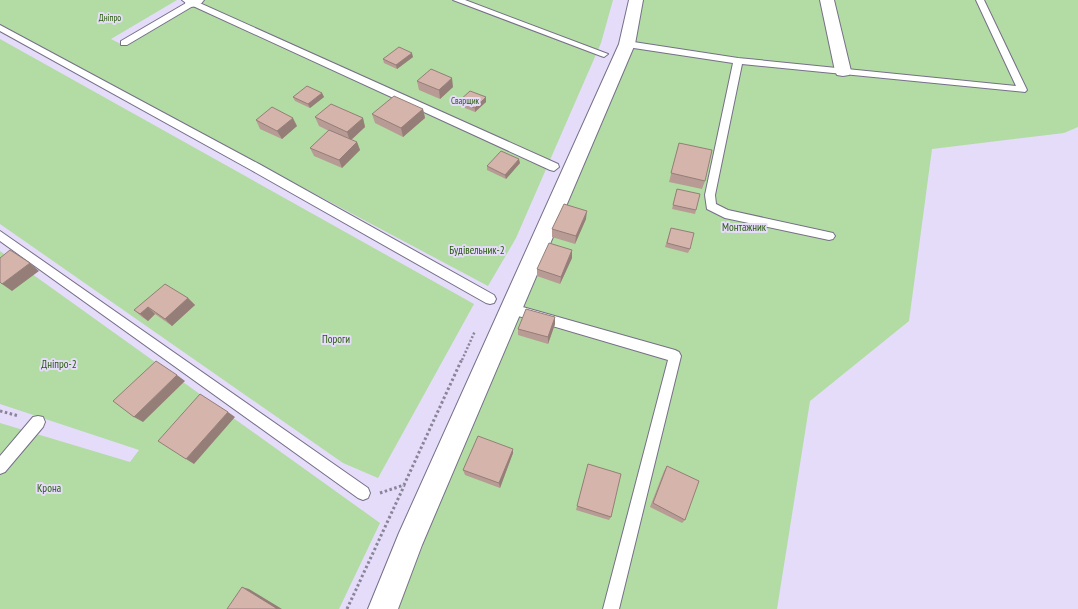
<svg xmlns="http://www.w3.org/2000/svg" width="1078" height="609" viewBox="0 0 1078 609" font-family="'PT Sans Narrow',sans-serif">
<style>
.green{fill:#b2dca3}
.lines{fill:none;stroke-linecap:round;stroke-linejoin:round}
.lane-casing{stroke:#766f88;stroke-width:2}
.street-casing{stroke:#766f88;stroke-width:2}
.path-far1{stroke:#8a8499;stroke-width:2.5;stroke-dasharray:2 2;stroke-linecap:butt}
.path{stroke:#8a8499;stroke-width:3;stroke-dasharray:2.5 2.5;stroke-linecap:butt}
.lane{fill:#fff;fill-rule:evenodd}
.street{fill:#fff;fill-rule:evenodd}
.wall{fill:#b79b94}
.shaded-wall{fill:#957e78}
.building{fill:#d5b4ac;stroke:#957e78}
.labels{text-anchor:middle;stroke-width:4;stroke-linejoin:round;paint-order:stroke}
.far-park-label{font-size:9px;fill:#275a09;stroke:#e4dcf9}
.park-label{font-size:11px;fill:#275a09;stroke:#e4dcf9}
</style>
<rect width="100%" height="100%" fill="#e4dcf9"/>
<path class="green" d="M0,0H177L111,39L125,46L199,0H613L601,43L516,238L488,286L114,87L0,24Z
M643,0H1078V127L1064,133L932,149L909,321L810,401L777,609H398L467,432L635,40Z
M0,39L474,304L378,478L343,463L0,224Z
M0,251L380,523L339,609H0V423L130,462L139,450L0,404Z"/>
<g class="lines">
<g class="lane-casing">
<path id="lane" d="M182,0H193L558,164L559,167L554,171L550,170L193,6L127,45H121V41L186,3Z
M453,0H465L608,54L604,57L601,56Z
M976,0H984L1027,90L1025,92L742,64L715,195L716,204L728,210L833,233L835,236L833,239L829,240L725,218L707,209L705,195L733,63L627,47L623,44L627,41L738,58L1016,86Z
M0,25L259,164L494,295L496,299L494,303L490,304L486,303L251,170L0,31Z
M0,231L368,488L370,493L368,498L363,500L358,498L0,241Z
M512,304L675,350L679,352L681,356L619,609H603L668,360L508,313L506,309L508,305Z
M38,416L43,417L45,422L43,427L5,472L0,474V456L33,417Z"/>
</g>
<g class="street-casing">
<path id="street" d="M187,0H204C200,6 194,8 187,6L185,3Z
M629,0H643L635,44L422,545L398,609H368L399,533L619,44Z
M820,0H834L851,71L849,75L843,76L837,75L835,71Z"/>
</g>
<path class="path-far1" d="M462,360L475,331"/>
<path class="path" d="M0,411L19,416
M380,493L404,485L462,359
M347,609L404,486"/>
<use href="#lane" class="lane"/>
<use href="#street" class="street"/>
</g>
<path class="wall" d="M413,57L397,69L384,63L383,59Z
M417,81L453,87L440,99L419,90Z
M322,93L324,97L310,108L295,101L293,97Z
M459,101L486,102L475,112L460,106Z
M423,109L425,118L403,137L375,123L372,114Z
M315,117L363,118L365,127L351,140L357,142L360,150L342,168L314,156L310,148L329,131L319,126Z
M256,120L297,126L282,139L260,129Z
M679,143L705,181L702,189L669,182Z
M520,163L506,179L487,170V166Z
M677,189L696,210L695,214L672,209Z
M586,219L575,244L552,237V229Z
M671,228L690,249L688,253L665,247Z
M572,258L560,284L537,276V269Z
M188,298L195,305L172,326L155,314L148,321L142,317L134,310Z
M555,317V324L548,344L518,335V329Z
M513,453L500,488L465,475L463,470Z
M588,464L611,517L609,520L576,510Z
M667,466L685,520L682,523L650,507L664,471Z"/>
<path class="shaded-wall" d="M412,53L413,57L397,69L396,65Z
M452,78L453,87L440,99L439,90Z
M322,93L324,97L310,108L308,104Z
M486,97V102L475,112V108Z
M423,109L425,118L403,137L401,128Z
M293,118L297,126L282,139L277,131Z
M363,118L365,127L350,141L347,132Z
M357,142L360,150L342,168L339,160Z
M519,159L520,163L506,179L505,175Z
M587,211L586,219L575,244L576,236Z
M572,250V258L560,284L561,277Z
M30,263L39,271L12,291L2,284Z
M188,298L195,305L172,326L165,319Z
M148,307L155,314L148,321L140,314Z
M555,317V324L548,344V337Z
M177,375L185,381L143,422L134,417Z
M228,412L235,417L194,464L186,459Z
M513,449V453L500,488L499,483Z
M242,587L249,589L282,609H276Z"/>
<path class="building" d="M399,47L412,53L396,65L383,59Z
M431,69L452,78L439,90L417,81Z
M307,86L322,93L308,104L293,97Z
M470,91L486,97L475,108L459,101Z
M394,96L423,109L401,128L372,114Z
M331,104L363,118L347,132L315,117Z
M272,107L293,118L277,131L256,120Z
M329,130L357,142L339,160L310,148Z
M679,143L712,150L705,181L671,173Z
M501,151L519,159L505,175L487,166Z
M677,189L700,194L696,210L673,205Z
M564,204L587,211L576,236L552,229Z
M671,228L694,233L690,249L667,243Z
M549,243L572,250L561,277L537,269Z
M10,250L30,263L2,284L0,282V258Z
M165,284L188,298L165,319L148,307L140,314L134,310Z
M526,309L555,317L548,337L518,329Z
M156,361L177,375L134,417L113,401Z
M200,394L228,412L186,459L158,441Z
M478,436L513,449L499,483L463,470Z
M588,464L621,474L611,517L577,506Z
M667,466L699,481L685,520L653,503Z
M242,587L276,608V609H227Z"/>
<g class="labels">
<g class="far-park-label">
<text x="110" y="21">Дніпро</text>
<text x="465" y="104">Сварщик</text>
</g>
<g class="park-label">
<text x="744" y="231">Монтажник</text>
<text x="477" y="254">Будівельник-2</text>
<text x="336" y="343">Пороги</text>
<text x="59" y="368">Дніпро-2</text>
<text x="49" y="492">Крона</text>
</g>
</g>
</svg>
